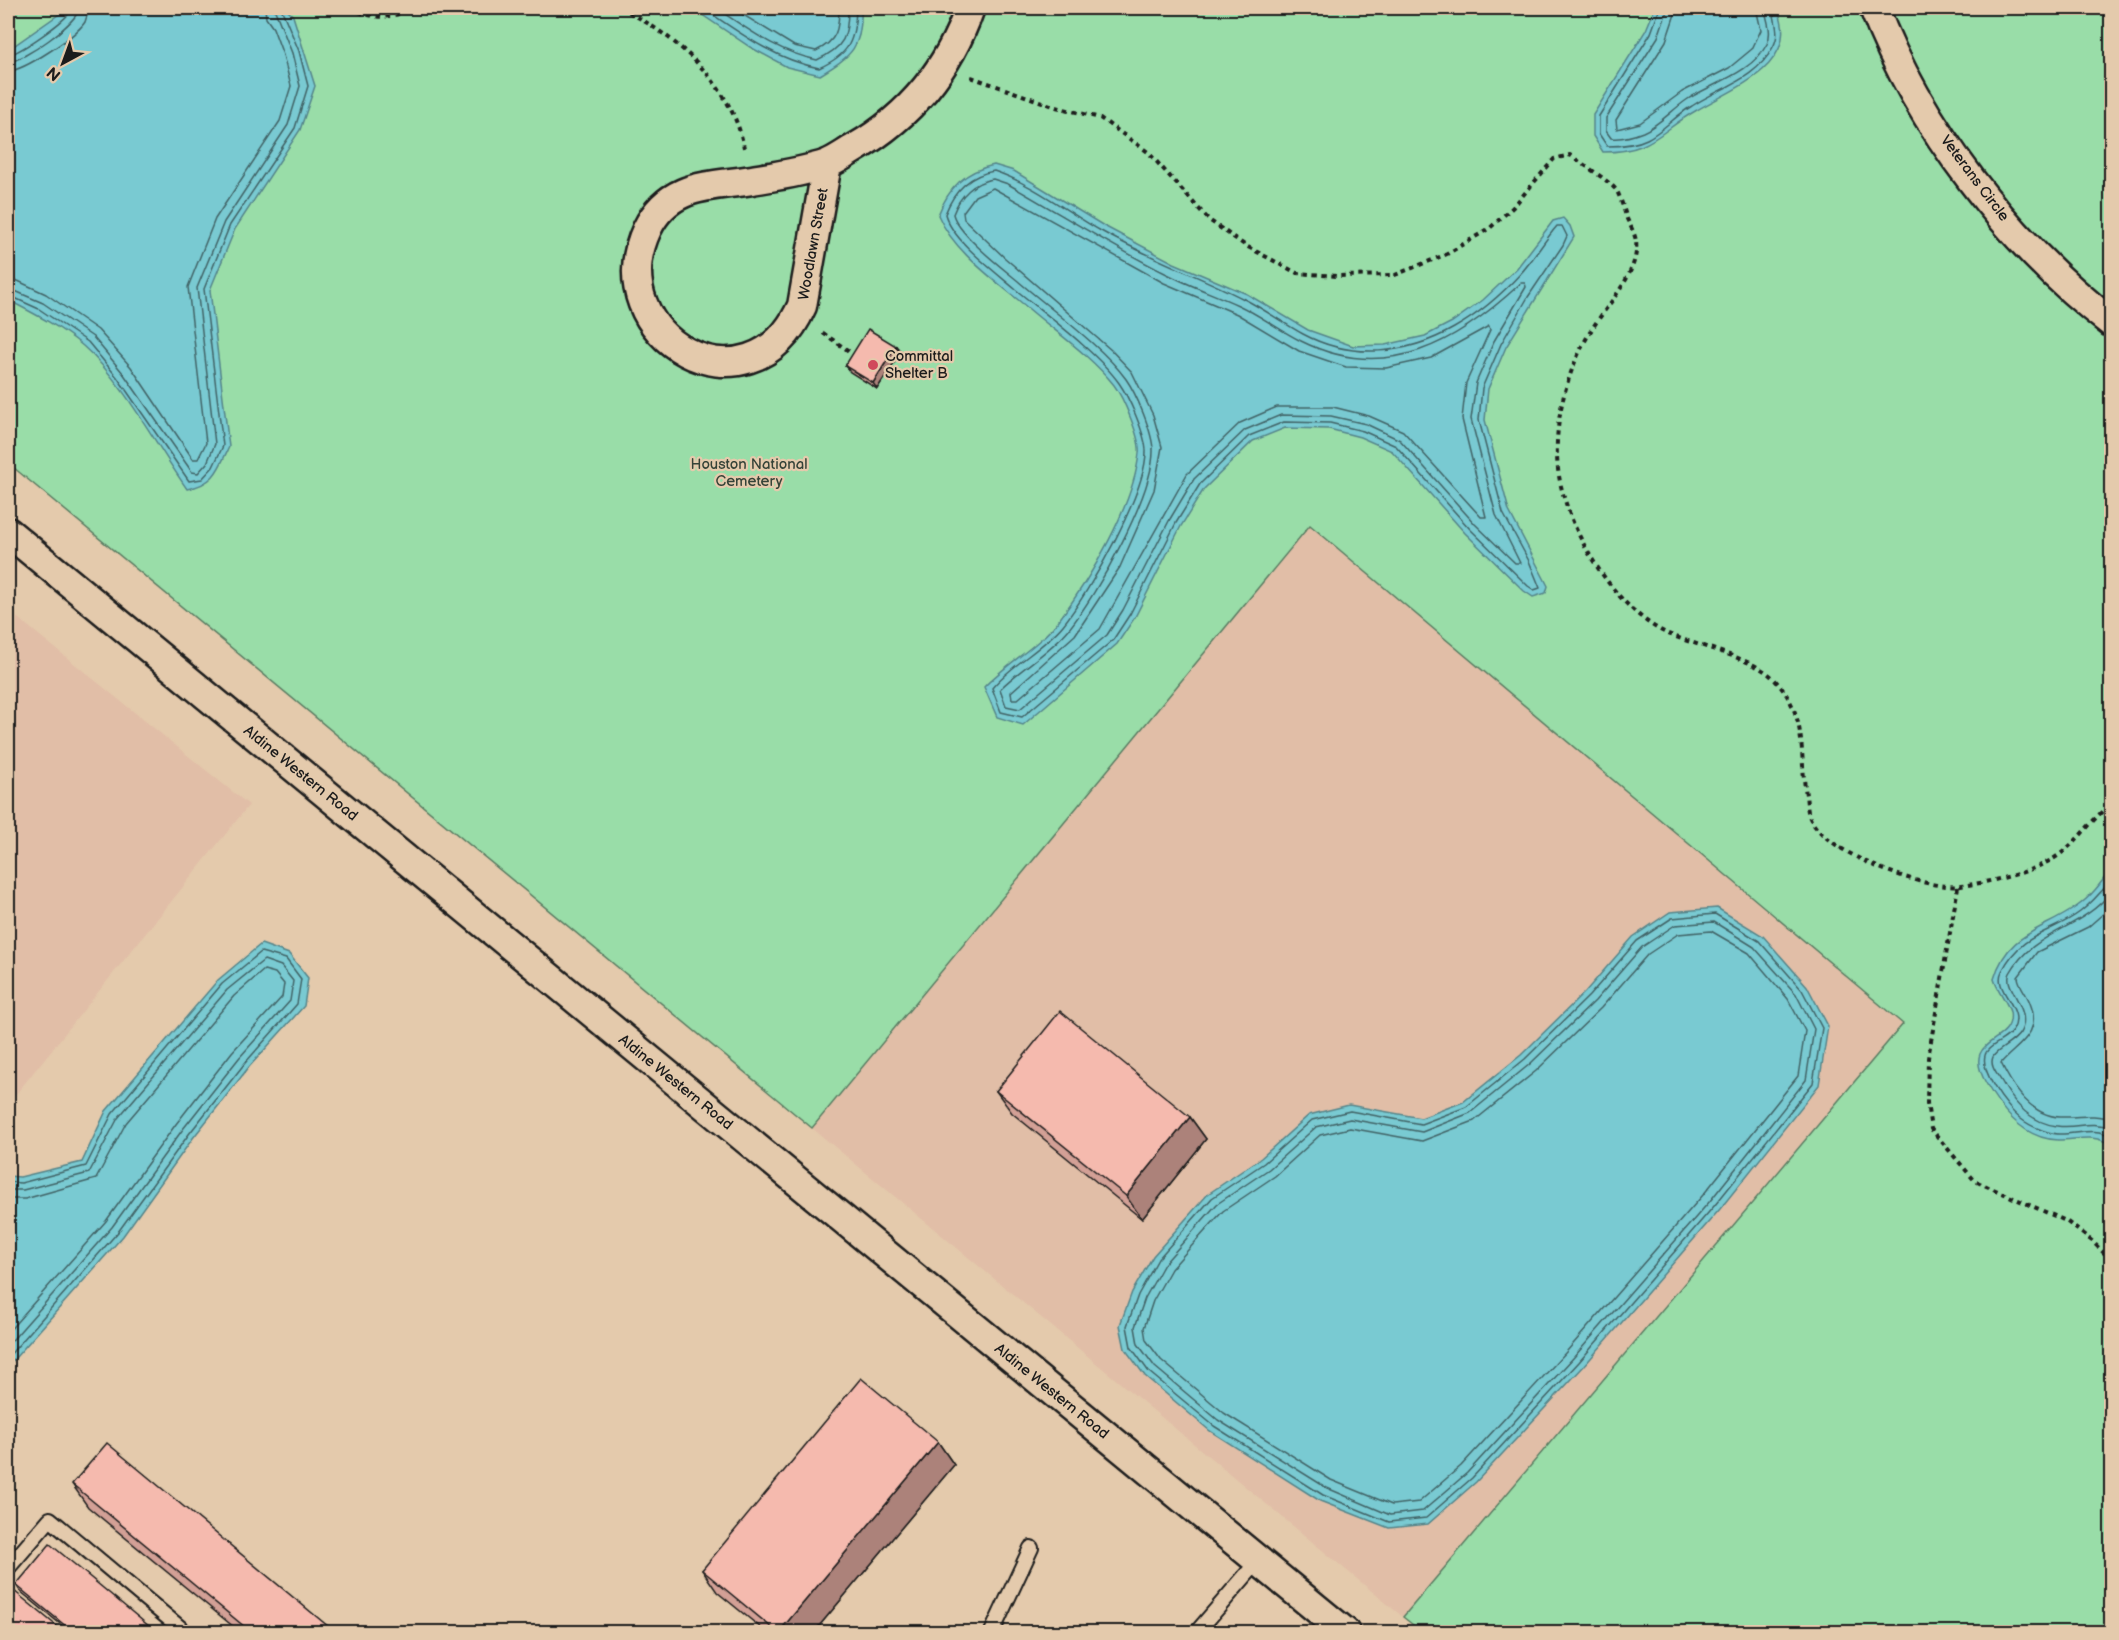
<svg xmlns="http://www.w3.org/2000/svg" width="2119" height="1640" viewBox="0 0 2119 1640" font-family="'Balsamiq Sans',sans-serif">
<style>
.built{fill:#e1bea7}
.green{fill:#99dda8;stroke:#5a7c62;stroke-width:1.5}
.water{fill:#79cad2;stroke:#548489;stroke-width:1.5}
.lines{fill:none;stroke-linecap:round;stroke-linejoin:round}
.shore{stroke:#416265;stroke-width:1.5}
.service-casing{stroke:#1c1c1c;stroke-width:18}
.minor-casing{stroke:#1c1c1c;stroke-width:33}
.path{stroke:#1c1c1c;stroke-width:4;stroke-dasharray:4.5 4.5;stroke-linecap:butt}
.service{stroke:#e4caac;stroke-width:14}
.minor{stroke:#e4caac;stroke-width:28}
.wall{fill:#d3a096;stroke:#1c1c1c;stroke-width:1.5}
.shaded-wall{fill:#ac827a;stroke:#1c1c1c;stroke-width:1.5}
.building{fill:#f5baae;stroke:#1c1c1c;stroke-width:1.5}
.poi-dot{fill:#d1495b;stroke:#e4caac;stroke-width:2}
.labels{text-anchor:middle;stroke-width:4.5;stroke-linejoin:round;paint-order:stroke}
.street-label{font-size:15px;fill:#1c1c1c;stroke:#e4caac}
.poi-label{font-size:15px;fill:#1c1c1c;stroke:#e4caac;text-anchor:start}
.park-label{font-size:15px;fill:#354338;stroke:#e4caac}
</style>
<rect width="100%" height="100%" fill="#e4caac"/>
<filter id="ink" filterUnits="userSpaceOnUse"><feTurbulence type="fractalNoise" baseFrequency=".0167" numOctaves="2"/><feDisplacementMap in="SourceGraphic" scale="12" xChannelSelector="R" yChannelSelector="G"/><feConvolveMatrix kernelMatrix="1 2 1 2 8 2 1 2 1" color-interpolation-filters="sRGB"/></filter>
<g filter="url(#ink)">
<path class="built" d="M1310,525L1904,1024L1403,1617L812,1128Z
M8,610L249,805L8,1104Z"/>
<path class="green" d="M8,8H2111V1632H1422L1403,1617L1903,1024L1310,525L812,1128L8,463Z"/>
<path class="water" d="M68,8H285L293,16L315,86L300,130L235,229L210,290L229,447C218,471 214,484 187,489C156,445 123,381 83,346C61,327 33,313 8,300V50Z
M692,8H861C863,46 852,56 820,75L787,67L750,47Z
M1655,8H1777C1803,64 1734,88 1697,110C1658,132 1653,152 1603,152L1593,136V115L1646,30Z
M994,165L1014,171L1104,226L1174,263L1247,294L1308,330L1353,346L1385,345L1425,336L1452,322L1483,300L1517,268L1553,221L1563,218L1570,226L1574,237L1506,347L1488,389L1485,420L1509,511L1548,586L1546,593L1533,597L1524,591L1465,533L1392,451L1360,437L1329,429L1285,428L1253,441L1204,489L1181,526L1135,617L1117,644L1023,725L997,717L984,687C1007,663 1039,646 1059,620C1090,579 1134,505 1139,453C1141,439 1123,397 1114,385C1091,356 1057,333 1029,309C998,282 954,253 938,215C949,187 965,171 994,165Z
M2111,869V1145C2094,1133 2078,1140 2058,1140C2024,1139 2001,1110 1986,1083C1959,1035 2016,1046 2010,1012C2007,1001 1997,990 1994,979C2008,931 2043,931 2076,907C2091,897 2101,883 2111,869Z
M1717,908L1763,936L1807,986L1828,1026L1819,1085L1720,1209L1584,1366L1476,1482L1428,1524L1389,1528L1320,1501L1210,1431L1145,1376L1125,1349L1120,1325L1132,1292L1153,1256L1208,1194L1261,1158L1309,1115L1349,1105L1421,1118L1463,1102L1521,1055L1585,992L1633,937L1670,912Z
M261,944L289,954L308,978L304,1006L249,1067L193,1138L123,1236L8,1366V1176L20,1177L82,1162L106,1111L218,980Z"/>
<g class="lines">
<path class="shore" d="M703,8C740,33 774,59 819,68C850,54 855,40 856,8
M716,8C749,30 778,52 817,60C845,47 848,36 848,8
M732,8L794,46L816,51C837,41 839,29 839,8
M1660,8L1651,33L1599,116V134L1607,146C1620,146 1635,145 1647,139C1663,131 1676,115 1692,106C1719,88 1757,79 1773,47C1781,33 1774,22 1773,8
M1668,8L1658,37L1606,118V131L1611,138C1621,139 1633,136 1643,132C1659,125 1673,109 1688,99C1713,83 1752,73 1767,44C1773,30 1766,21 1765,8
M1677,8L1666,41L1616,120L1617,129L1640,123L1682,92L1729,68L1752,49L1761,30L1756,8
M8,55C19,53 70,19 72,8
M8,62C23,61 78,23 79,8
M8,71C24,71 76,36 85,22C87,17 88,13 88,8
M994,171C1033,184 1066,211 1101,231C1147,257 1197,275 1244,299C1264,309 1283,323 1303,334C1351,360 1407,355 1454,328C1479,314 1502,294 1521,273C1534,259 1544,241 1557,226H1562L1567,236L1563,245L1528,297L1501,344L1482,388L1479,420L1503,513L1529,561L1540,588L1534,590L1528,586L1470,529L1396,446L1363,431L1330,423L1284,422L1249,436L1200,484L1176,523L1130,614L1113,640L1022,717L1001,712L992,688C1012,664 1043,649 1063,625C1089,593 1147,491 1146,450C1145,434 1129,397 1119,383C1098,353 1045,314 1015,289C994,271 952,240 945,214C954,191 969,175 994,171Z
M993,179L1008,184C1061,214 1112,247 1167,274C1190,286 1214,294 1238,305C1260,315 1279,330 1301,341C1387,384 1458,342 1521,283H1525L1526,287L1494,341L1476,383L1471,419L1496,515L1520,563H1515L1475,524L1400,440L1366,424L1331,416L1281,415L1245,430L1194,479L1170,519L1123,610L1107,635L1020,709L1006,706L1000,689C1021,668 1049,653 1069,629C1097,594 1153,495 1153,451C1153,433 1136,393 1126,379C1103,347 1049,308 1018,281C1001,267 958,234 953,214C960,195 974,182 993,179Z
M993,188L1164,283L1237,314L1299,351L1346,367L1386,368L1431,358L1489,326L1490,330L1466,383L1462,419L1486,517H1481L1403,431L1369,416L1333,407H1277L1240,423L1187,474L1100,629L1018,699H1012L1011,692L1075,635L1120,567L1154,490L1162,447L1153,415L1132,372L1111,350L1005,258L964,219L963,212L975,196Z
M8,279L18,281L46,294L98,330L131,367L193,459H198L206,443L188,287L215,219L280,121L291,86L283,55L273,28L266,18L265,8
M8,288L43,303L93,337L123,373L192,472L198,473L207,463L215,444L197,288L224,222L288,125L300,86L292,53L274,8
M8,295L39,309L88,342L117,377L189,481L202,479L213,467L223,446L204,289L230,225L295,128L308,86L299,51L281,8
M2112,879C2102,891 2093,902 2080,912C2051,934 2023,931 2002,971C1992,991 2026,1008 2013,1030C2007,1040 1995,1042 1988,1050C1974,1065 2007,1109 2021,1119C2030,1126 2046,1133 2058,1134C2077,1135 2094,1126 2112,1137
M2112,891C2081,931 2034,930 2010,973C2002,987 2034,1010 2020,1033C2014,1043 1996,1050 1993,1057C1989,1066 1998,1075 2002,1082C2014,1104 2032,1123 2057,1126C2078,1129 2087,1120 2112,1128
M2112,906L2088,927L2037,952L2018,977C2019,986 2027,994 2030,1003C2043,1035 2016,1045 2001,1063C2012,1086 2031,1116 2060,1117C2081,1118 2089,1113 2112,1119
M1715,914L1759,941L1802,990L1822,1028L1813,1083L1715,1205L1579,1362L1472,1478L1426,1518L1389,1522L1323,1495L1214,1426L1149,1372L1131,1347L1127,1326L1138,1295L1158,1259L1212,1198L1264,1163L1312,1120L1350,1111L1421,1124L1466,1107L1525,1059L1589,996L1637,941L1672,918Z
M1714,922L1754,947L1796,994L1814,1029L1806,1080L1710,1201L1574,1357L1467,1473L1423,1511L1390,1515L1327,1488L1218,1420L1155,1367L1138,1344L1135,1327L1145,1298L1164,1264L1217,1204L1269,1169L1316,1127L1350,1119L1422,1132L1470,1113L1530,1064L1595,1001L1642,947L1675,925Z
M1711,931L1749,953L1788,999L1805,1031L1798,1076L1703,1195L1567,1351L1461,1466L1419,1502L1392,1505L1331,1480L1224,1413L1161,1360L1146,1340L1144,1328L1153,1301L1171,1269L1223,1211L1275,1176L1320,1135L1350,1128L1422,1141L1474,1121L1536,1071L1601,1008L1648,954L1678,934Z
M8,1182L21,1183L86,1166L112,1114L222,984L261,952L286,959L301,979L297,1004L245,1063L189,1134L118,1232L8,1357
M8,1190H23L89,1173L118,1118L227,990L264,960L281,966L293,981L290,1001L239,1058L183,1129L112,1227L8,1345
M8,1199H25L96,1179L126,1123L234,996L264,970L275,973L284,984L282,997L232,1052L176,1124L106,1221L8,1332"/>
<g class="service-casing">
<path id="service" d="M8,1568L50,1519L185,1632
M992,1632L1031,1548
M1197,1632L1258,1561"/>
</g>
<g class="minor-casing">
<path id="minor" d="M1874,8C1918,125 2012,247 2112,323
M827,164L802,306C750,423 597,337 647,229C669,183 710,187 752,180C776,176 804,172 827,164C837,160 846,153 855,148C910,116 949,68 970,8
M8,532L1345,1632"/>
</g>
<path class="path" d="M351,8C372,20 392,19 413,8
M621,8C676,36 732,84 744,148
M971,77L1056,107L1100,118L1148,152L1209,220L1246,246L1297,273L1337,276L1395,275L1447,254L1490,228L1513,207L1554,159L1570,155C1582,164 1609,180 1617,191C1621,199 1624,210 1627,219C1630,225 1635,234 1636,241C1640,273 1607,304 1592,329C1566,370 1551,429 1559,476C1568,531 1615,609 1666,633C1693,645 1755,658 1774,679C1808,715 1799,750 1806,795C1807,802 1807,812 1810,818C1825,853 1925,891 1961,886C1990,882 2026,874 2051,860C2076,846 2090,820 2112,803
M823,333L856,356
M1958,887L1928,1058L1927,1103L1931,1129L1975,1181L2066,1221L2092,1241L2112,1261"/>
<use href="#service" class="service"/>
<use href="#minor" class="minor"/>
</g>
<path class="wall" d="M896,346L901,352L877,389L850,372L845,366Z
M996,1091L1190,1117L1206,1139L1142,1219L1012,1113Z
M938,1442L954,1465L814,1632H766L717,1592L702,1570Z
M72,1484L335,1632H240L88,1507Z
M16,1585L156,1632H70L20,1591Z"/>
<path class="shaded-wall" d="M896,346L901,352L877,389L873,383Z
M1190,1117L1206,1139L1142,1219L1126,1196Z
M938,1442L954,1465L814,1632H779Z"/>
<path class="building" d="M868,329L896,346L873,383L845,366Z
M1060,1011L1190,1117L1126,1196L996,1091Z
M861,1378L938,1442L779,1632H777L702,1570Z
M107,1443L335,1632H251L72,1484Z
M50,1544L156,1632H73L16,1585Z
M8,1586L64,1632H8Z"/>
</g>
<circle class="poi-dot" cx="873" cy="365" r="6"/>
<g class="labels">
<g class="street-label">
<text transform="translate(1975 178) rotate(53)" y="5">Veterans Circle</text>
<text transform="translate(813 244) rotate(-80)" y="5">Woodlawn Street</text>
<text transform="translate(301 773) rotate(39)" y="5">Aldine Western Road</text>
<text transform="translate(676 1082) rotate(39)" y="5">Aldine Western Road</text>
<text transform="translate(1052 1391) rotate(39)" y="5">Aldine Western Road</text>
</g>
<g class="poi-label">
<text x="885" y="361">Committal<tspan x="885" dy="17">Shelter B</tspan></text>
</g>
<g class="park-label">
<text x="749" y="469">Houston National<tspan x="749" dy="17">Cemetery</tspan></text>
</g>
</g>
<rect width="2119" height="1640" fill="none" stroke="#e4caac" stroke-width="30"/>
<rect x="15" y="15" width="2089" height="1610" fill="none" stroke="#1c1c1c" stroke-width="2" filter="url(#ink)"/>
<g transform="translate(63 63) rotate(221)" stroke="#e4caac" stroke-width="4.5" paint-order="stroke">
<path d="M0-4.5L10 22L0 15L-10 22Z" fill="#1c1c1c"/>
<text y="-9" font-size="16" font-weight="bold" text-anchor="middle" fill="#1c1c1c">N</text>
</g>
</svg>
